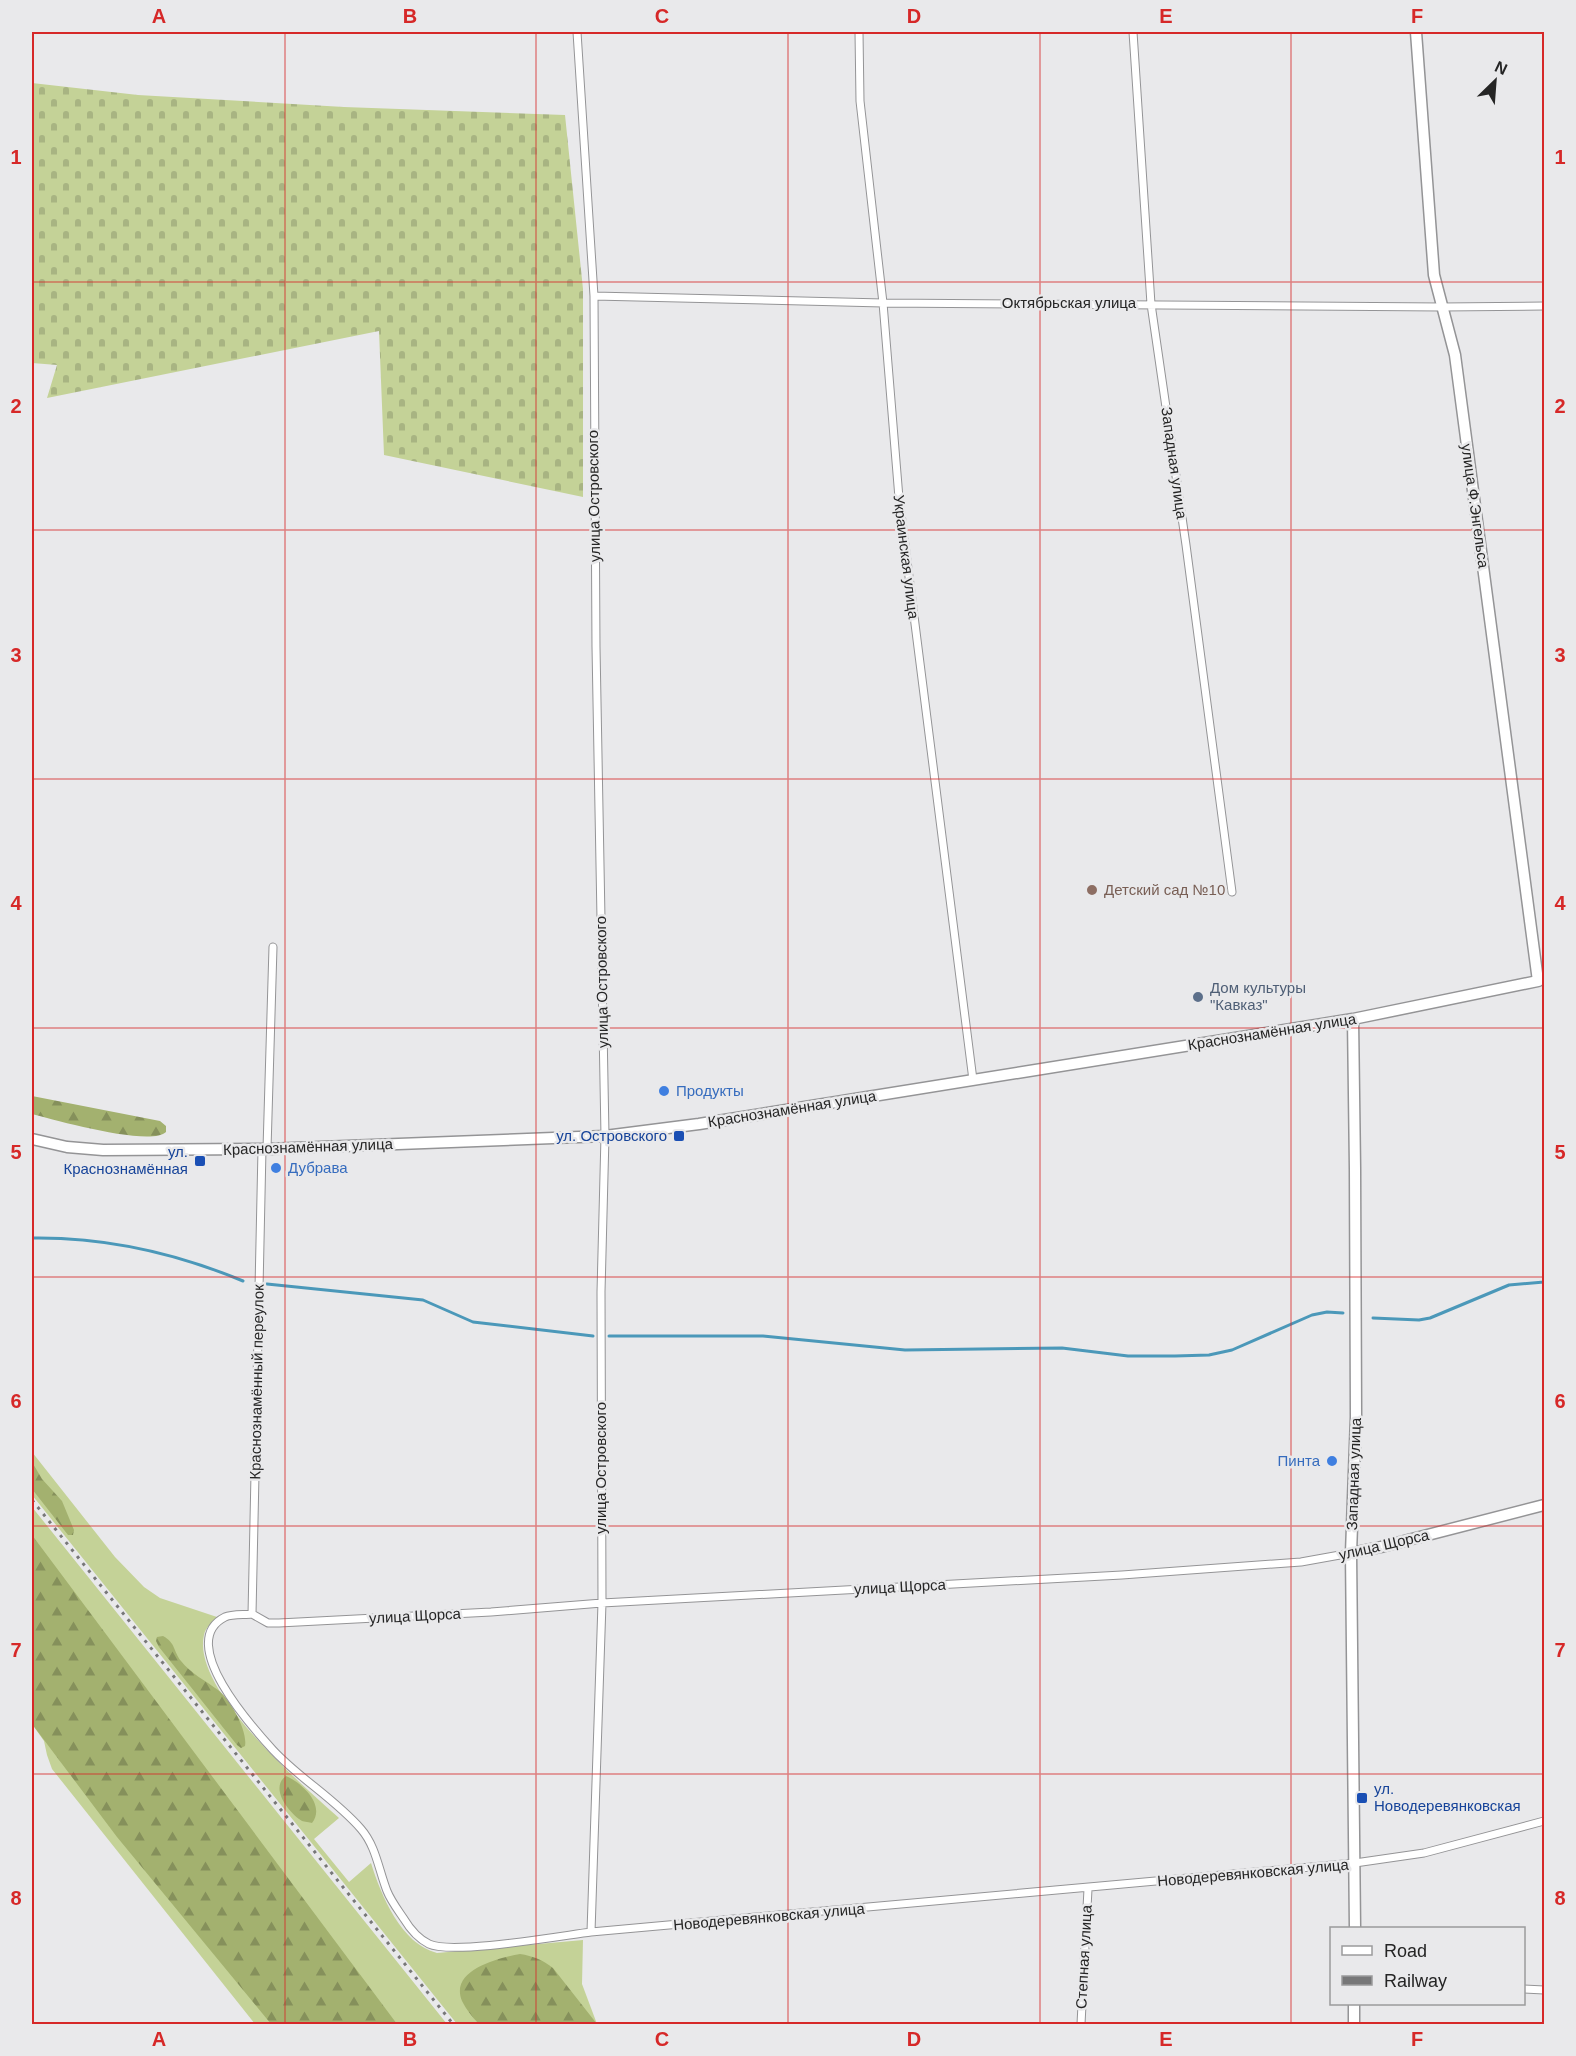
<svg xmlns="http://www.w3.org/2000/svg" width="1576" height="2056" viewBox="0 0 1576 2056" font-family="Arial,sans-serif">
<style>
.grass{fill:#c4d297}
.forest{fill:url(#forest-firs)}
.cemetery{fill:url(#cemetery-stones)}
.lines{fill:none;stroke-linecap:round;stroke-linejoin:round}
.stream{stroke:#4b98b9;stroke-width:3}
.minor-casing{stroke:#949496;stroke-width:9}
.secondary-casing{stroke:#949496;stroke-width:13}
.minor{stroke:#fff;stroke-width:7}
.secondary{stroke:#fff;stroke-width:10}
.rail{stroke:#777778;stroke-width:3;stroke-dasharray:3 6;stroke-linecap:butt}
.grid{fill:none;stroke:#d62828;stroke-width:1.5;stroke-opacity:0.55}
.education-dot{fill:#8d6e63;stroke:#e9e9eb;stroke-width:2}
.service-dot{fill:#5c6f8a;stroke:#e9e9eb;stroke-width:2}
.shop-dot{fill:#3f7fe0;stroke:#e9e9eb;stroke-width:2}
.transit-dot{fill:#1a4fb4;stroke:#e9e9eb;stroke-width:2}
.labels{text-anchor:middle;stroke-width:5;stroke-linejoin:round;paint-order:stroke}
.street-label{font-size:15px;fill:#252525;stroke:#e9e9eb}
.education-label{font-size:15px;fill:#785e54;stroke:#e9e9eb;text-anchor:start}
.service-label{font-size:15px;fill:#4e5e75;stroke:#e9e9eb;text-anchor:start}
.shop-label{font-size:15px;fill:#366cbe;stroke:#e9e9eb;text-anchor:start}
.transit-label{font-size:15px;fill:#164399;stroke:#e9e9eb;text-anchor:end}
.neatline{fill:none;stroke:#d62828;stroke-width:2}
.grid-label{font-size:20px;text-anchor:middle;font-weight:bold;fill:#d62828}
</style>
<defs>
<pattern id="forest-firs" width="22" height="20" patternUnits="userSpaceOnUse" patternTransform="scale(1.5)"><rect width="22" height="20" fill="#a3b16f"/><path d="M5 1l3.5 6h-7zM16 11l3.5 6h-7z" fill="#85905b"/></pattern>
<pattern id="cemetery-stones" width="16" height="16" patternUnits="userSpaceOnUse" patternTransform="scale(1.5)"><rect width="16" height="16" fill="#c4d297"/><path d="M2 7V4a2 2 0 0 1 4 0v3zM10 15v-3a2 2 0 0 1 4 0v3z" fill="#a8b482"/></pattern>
</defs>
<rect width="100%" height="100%" fill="#e9e9eb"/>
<path class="grass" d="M32,1452L115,1557L144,1587L160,1598L217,1617C212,1623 205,1628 204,1635C191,1689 302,1785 339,1818L314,1839L349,1882L371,1863C381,1895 401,1944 437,1953L583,1940L582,1984L597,2024H457L32,1495Z
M32,1507L447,2024H255L52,1769L47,1755L44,1741L32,1724Z"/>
<path class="forest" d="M32,1096L160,1121L166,1126V1132C151,1147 54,1120 32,1114Z
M32,1462L42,1479L62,1501L74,1530L73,1535H68L32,1489Z
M32,1535L397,2024H271L117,1837L32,1724Z
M163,1636C176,1643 173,1651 181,1661C190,1673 206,1681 218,1690C230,1699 248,1731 245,1746L241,1748L237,1745L159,1647L156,1641L157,1637Z
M286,1776C302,1783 326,1805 312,1823C310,1822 304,1822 302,1821C289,1813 269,1788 286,1776Z
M520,1954C533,1956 543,1960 553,1968L597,2024H479C473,2018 466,2009 462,2001C449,1970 499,1958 520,1954Z"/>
<path class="cemetery" d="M32,83L138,95L344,107L565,115L583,289V497L384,455L379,331L47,398L57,365L32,363Z"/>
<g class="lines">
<path class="stream" d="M32,1238C105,1237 176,1253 243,1281
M267,1284L423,1300L473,1322L593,1336
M1373,1318L1419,1320L1430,1318L1509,1285L1544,1282
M609,1336H763L905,1350L1062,1348L1128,1356H1175L1209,1355L1232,1350L1312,1315L1327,1312L1343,1313"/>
<g class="minor-casing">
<path id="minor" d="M577,32L594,296L596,647L605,1136L601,1292L602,1603L591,1932
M859,32L860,101L883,303L899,498L973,1080
M1133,32L1151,304L1186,545L1232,892
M594,296L883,303L1442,307L1544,306
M267,1149L273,947
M252,1614C244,1615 232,1614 225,1617C175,1642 252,1727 273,1750C300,1779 335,1799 361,1829C376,1846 379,1871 387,1891C391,1901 398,1910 404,1919C410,1929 417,1938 429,1944C452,1955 560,1936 591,1932L1355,1863L1424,1853L1544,1821
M252,1614L268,1623H279L491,1612L602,1603L1122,1575L1301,1562L1351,1553
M252,1614L262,1149
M1524,1989L1544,1990
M1081,2024L1088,1889"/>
</g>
<g class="secondary-casing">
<path id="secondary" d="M1353,1019L1355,1169L1356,1417L1351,1553L1355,1928
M32,1139L67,1147L103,1150L267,1149L605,1136L699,1124L1353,1019L1538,981L1455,355L1434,275L1416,32
M1351,1553L1381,1547L1544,1505
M1354,2024V2004"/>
</g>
<use href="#minor" class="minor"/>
<use href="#secondary" class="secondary"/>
<path class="rail" d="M32,1500L453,2024"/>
</g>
<path class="grid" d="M285,32V2024M536,32V2024M788,32V2024M1040,32V2024M1291,32V2024M32,282H1544M32,530H1544M32,779H1544M32,1028H1544M32,1277H1544M32,1526H1544M32,1774H1544"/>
<circle class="education-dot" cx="1092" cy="890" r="6"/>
<circle class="service-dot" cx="1198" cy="997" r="6"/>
<g class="shop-dot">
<circle cx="664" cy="1091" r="6"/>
<circle cx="276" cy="1168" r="6"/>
<circle cx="1332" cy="1461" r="6"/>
</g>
<g class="transit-dot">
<rect x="673" y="1130" width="12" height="12" rx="3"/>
<rect x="194" y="1155" width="12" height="12" rx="3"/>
<rect x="1356" y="1792" width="12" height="12" rx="3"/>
</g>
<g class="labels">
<g class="street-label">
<text x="1069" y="308">Октябрьская улица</text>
<text transform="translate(1174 463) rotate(82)" y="5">Западная улица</text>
<text transform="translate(594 496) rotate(-91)" y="5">улица Островского</text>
<text transform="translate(1475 506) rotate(82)" y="5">улица Ф.Энгельса</text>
<text transform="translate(906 557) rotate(83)" y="5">Украинская улица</text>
<text transform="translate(602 982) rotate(-91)" y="5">улица Островского</text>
<text transform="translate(1272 1032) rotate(-9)" y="5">Краснознамённая улица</text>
<text transform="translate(792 1109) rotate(-9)" y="5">Краснознамённая улица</text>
<text transform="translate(308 1147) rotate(-2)" y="5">Краснознамённая улица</text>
<text transform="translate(257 1382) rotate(-89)" y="5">Краснознамённый переулок</text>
<text transform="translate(601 1468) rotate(-90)" y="5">улица Островского</text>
<text transform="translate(1354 1474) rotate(-88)" y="5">Западная улица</text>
<text transform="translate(1384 1545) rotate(-13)" y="5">улица Щорса</text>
<text transform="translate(900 1587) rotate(-3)" y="5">улица Щорса</text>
<text transform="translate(415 1616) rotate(-3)" y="5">улица Щорса</text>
<text transform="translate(1253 1873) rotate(-5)" y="5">Новодеревянковская улица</text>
<text transform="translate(769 1917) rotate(-5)" y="5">Новодеревянковская улица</text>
<text transform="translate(1084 1957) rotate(-87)" y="5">Степная улица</text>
</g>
<g class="education-label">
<text x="1104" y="895">Детский сад №10</text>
</g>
<g class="service-label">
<text x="1210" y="993">Дом культуры<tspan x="1210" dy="17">"Кавказ"</tspan></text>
</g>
<g class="shop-label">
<text x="676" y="1096">Продукты</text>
<text x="288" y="1173">Дубрава</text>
<text x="1320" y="1466" text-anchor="end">Пинта</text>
</g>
<g class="transit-label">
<text x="667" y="1141">ул. Островского</text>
<text x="188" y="1157">ул.<tspan x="188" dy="17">Краснознамённая</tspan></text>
<text x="1374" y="1794" text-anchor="start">ул.<tspan x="1374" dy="17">Новодеревянковская</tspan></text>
</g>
</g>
<rect width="1576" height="2056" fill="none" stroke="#e9e9eb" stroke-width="66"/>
<rect x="1330" y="1927" width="195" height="78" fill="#e9e9eb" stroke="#9b9b9c" stroke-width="1.5"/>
<rect x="1342" y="1946" width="30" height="9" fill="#ffffff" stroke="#9b9b9c" stroke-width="1.5"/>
<text x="1384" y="1957" font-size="18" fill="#252525">Road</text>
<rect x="1342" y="1976" width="30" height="9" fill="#777778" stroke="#9b9b9c" stroke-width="1.5"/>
<text x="1384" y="1987" font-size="18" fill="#252525">Railway</text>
<g transform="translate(1495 81) rotate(25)" stroke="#e9e9eb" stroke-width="4.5" paint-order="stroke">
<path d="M0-4.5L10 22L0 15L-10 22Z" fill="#252525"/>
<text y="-9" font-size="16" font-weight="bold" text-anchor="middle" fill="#252525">N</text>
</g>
<rect x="33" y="33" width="1510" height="1990" class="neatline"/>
<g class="grid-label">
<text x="159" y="23">A</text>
<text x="410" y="23">B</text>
<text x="662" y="23">C</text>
<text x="914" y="23">D</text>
<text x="1166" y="23">E</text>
<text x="1417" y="23">F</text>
<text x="16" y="164">1</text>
<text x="1560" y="164">1</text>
<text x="16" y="413">2</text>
<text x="1560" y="413">2</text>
<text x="16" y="662">3</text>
<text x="1560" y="662">3</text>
<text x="16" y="910">4</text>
<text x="1560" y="910">4</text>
<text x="16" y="1159">5</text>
<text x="1560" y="1159">5</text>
<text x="16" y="1408">6</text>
<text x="1560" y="1408">6</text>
<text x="16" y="1657">7</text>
<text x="1560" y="1657">7</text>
<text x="16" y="1905">8</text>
<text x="1560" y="1905">8</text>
<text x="159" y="2046">A</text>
<text x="410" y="2046">B</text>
<text x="662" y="2046">C</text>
<text x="914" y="2046">D</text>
<text x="1166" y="2046">E</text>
<text x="1417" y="2046">F</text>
</g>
</svg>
